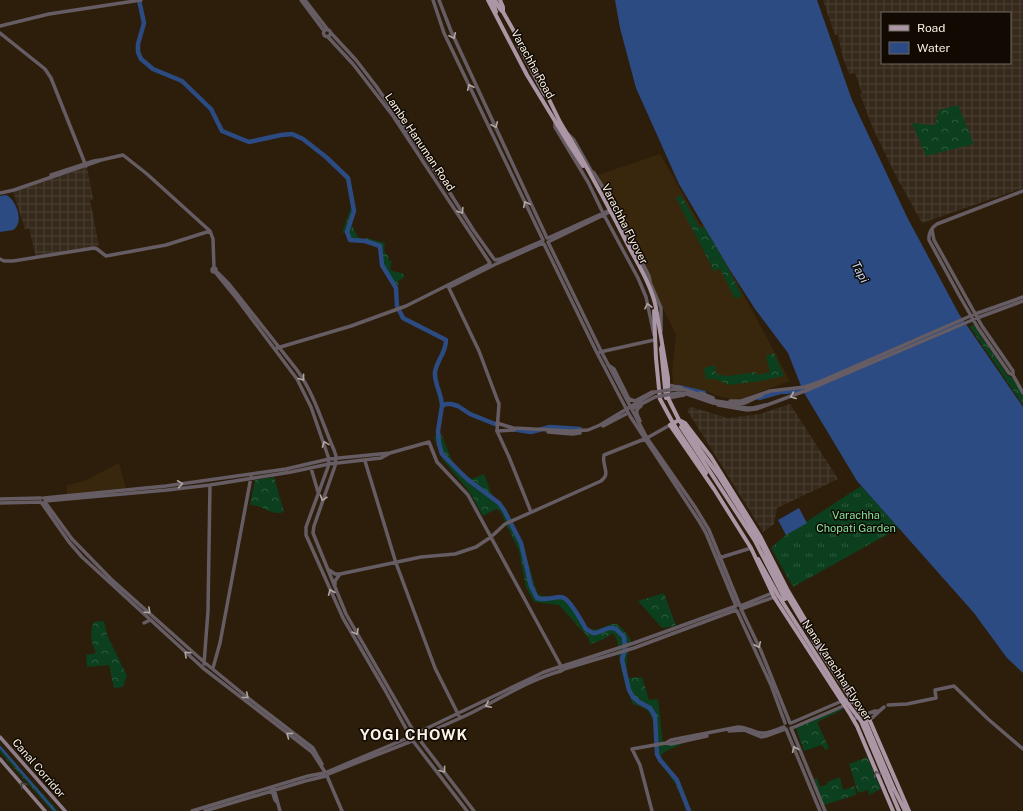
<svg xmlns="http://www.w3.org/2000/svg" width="1023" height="811" viewBox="0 0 1023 811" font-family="'Public Sans',sans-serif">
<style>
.built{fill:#39270d}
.industrial{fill:url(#industrial-grid);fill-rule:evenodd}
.grass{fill:url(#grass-tufts)}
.forest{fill:url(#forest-crowns)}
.water{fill:#2c4b83}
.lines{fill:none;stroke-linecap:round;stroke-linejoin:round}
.canal{stroke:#2c4b83;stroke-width:2.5}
.river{stroke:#2c4b83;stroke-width:4.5}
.tertiary{stroke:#665c63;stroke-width:3.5}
.secondary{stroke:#8d7d88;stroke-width:3.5}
.primary{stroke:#ab96a5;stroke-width:4}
.tertiary-bridge{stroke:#665c63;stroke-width:3.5}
.primary-bridge{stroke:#ab96a5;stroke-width:4}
.oneway{stroke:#b1a7a4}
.oneway2{stroke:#5e5054}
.oneway3{stroke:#483e3f}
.labels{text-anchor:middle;stroke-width:3;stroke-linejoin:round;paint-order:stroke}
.street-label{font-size:11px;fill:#fcf2e6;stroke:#100a03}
.park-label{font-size:11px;fill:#86e39f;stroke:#100a03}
.water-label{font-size:12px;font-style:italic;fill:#c3d7f9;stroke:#100a03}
.district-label{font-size:15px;font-weight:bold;letter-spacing:1px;fill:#fcf2e6;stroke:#100a03}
</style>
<defs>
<pattern id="industrial-grid" width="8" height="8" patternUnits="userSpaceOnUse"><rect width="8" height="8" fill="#362a1c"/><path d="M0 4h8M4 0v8" fill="none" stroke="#4a3f32"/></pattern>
<pattern id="grass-tufts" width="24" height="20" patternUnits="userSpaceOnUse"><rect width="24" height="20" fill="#0b3f1e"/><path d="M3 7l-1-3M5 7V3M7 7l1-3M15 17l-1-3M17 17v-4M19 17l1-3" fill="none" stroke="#2f5b3f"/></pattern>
<pattern id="forest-crowns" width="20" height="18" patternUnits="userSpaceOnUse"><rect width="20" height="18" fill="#0b3f1e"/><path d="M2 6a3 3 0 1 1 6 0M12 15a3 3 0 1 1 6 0" fill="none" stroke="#2f5b3f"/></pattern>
</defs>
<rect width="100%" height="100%" fill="#2c1e0b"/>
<path class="built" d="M660,154L700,224L706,225L790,381L743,398L732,399L717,396L706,391L673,384L672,372L676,335L598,175Z
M119,463L126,488L67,494V485L84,481Z"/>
<path class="industrial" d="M823,0H1023V188L922,223L895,174L872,126L860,94L862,93L855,73L849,74L842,55L838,34L835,35ZM882,13H1010V63H882Z
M87,167L93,199L90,200L99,246L36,257L29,228L25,229L13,192Z
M790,404L838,479L777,508L774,524L763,532L687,410L691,407L728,418L760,414Z"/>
<path class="grass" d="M861,486L899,528L793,587L771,548L786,535Z"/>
<path class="forest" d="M958,105L974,144L926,156L912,123L935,125L939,110Z
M681,195L699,227L705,228L727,266L742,296L735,299L720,269L714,271L676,198Z
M351,207L353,208L347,232L342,233Z
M350,225H352L357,236L363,240L367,238L385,243L384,251L388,256L389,261H392L390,268L392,271L402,273L405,277L398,281L399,285H397L384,266L382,246C372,242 361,242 351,238L349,232Z
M973,324L1008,376L1012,377L1023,396V405L970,327Z
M774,353L784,376L761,381L729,385L715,379H706L704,368L715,365L716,374L728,376L756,372L757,375L770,372L766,356Z
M441,433L454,466L472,479L484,474L492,495L505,511L522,542L537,593L542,596H566L568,598L588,629C600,633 611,620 618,625C623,628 627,635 631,640C627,653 625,664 628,678L642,677L649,700L658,699L663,745H672L682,743V744L666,751L661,755L663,762L682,788L691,811H687L676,785L656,756L654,723L649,712L642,707L633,704C626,690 622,673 619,657C617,645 621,646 613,633L602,640L590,644L588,637L559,605L534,602L526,587L519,551L500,511L496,509L483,516L469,491L442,459L434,437Z
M274,477L284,512C270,516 264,505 250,505L255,480Z
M664,593L676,626L662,628L638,601Z
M104,621L107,635L127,676L123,687L114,688L109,665L87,667L86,655L96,653C91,642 89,633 94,622Z
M840,708L842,710L817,722L829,748L825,750L822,745L804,751L796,728Z
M0,746L8,755L58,811H52L0,752Z
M867,757L881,789L869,795L868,790L858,793L849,764Z
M840,777L843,790L855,786L856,795L824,805L814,779L817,778L820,787L828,784L827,782Z"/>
<path class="water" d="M615,0H817L852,100L907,217L959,314L1023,407V673L1007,658L974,613L857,481L803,391L788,353L755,309L730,270L679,184L636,88L620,28Z
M6,195C16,199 25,223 13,230C9,231 4,231 0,232V196Z
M799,508L807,523L786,535L778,520Z"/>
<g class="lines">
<path class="canal" d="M0,747L55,811"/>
<path class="river" d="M139,0L144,23L138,44V52L141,59L153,69L182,81L211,109L222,131L249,142L281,135L292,134L303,139L326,157L348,178L354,211L347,232L350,240L365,241L380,246L382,265L396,288L397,306L403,318L446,340C446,353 437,360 435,372C434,384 442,394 442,406
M678,387L704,393
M759,398L780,392L803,391
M495,424L470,414L458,406L451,404H446L442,406L438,431L439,444L442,454L467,479L499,503L504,510L521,543L531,586L537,598C546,601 552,597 561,597C569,597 582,622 586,629L593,633H596L609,628H612L616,629L624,637L625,648L622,660L629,690L633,697L639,702L650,708L655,716L657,754L660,760L677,780L689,811
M512,429L531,432L550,427L580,429"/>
<path class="tertiary" d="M301,0L324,31
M305,0L328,30
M433,0L444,33L543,240
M439,0L451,31L547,238
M0,26L49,14L141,0
M323.5 33a3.5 3.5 0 1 1 7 0a3.5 3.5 0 1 1-7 0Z
M0,33L45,69L51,78L86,166
M331,33L356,60L376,86L450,193L474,231L494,259
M555,122V127L588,182L604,215L638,278L646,297L654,335
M568,134L574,140L592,172
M591,171L594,173L614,205L649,276L650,281
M51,175L94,161L100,160
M0,193L14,190L101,160L123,155L147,174L210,231L213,239L214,268
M932,230L934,240L982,326L1013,371V375L1023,393
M548,238L610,210
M548,242L601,351L647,438L695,507L709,530L740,606L775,592
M548,242L614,210
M544,244L596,351L630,416L699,521L706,533L736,606L634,643L563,666
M0,259L4,261H13L94,248L97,249L106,256L166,245L210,231
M495,260L500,259L542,241
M496,264L543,243
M212 270a2 2 0 1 1 4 0a2 2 0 1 1-4 0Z
M215,272L237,299L297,379L311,407L329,459L328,467L306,527V535L343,618L385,690L410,736
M217,272L229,284L297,370C315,395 322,423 334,450L336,456L335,466L314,526L313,533L346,614L414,732
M649,280L661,308V331
M448,286L479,351L497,399L499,404L497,431L509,457L531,512
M448,286H452L494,265
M277,348L351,326L406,306L488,265L490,263L393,116L353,64L328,37
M600,352L654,340
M608,365L614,369L629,399L635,401L652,392H654
M1013,375L1009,373L978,328L959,295L929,240C928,234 932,227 937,224L1023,191
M668,385L682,388
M700,393L713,398
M668,398L684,395
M730,401H741L770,391L805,387L819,382L975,314L1023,297
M718,405L747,410L756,409L810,389L977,318L1023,301
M640,421C637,414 634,410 641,406
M365,461L396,563L435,668L460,718
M311,468L318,492
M44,498L166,486L286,469L329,459L390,453L429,442L437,462L468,495L561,666
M0,499L41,498
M45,501L167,490L210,485L291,472L329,464L381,458L390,453
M41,502L69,542L82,557L203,668L312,752L325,772
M45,502L72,539L111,579L204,662L248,698L313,748L322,764
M0,503L41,502
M719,558L751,548
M329,570L335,574H340L421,557L455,554L476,547L491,537L505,524L601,481C609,475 605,471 604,462C603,460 604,457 604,455L647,438L670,425
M335,585V581L340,574
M777,596L741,609L761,651L790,723
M737,611L771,685L785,723
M144,623L150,620
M204,664L208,611L210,485
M213,668L220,643L251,477
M564,669L634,648L736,610
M888,705L907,704L936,698L935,690L954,686L988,719L1023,749
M853,719L875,711H878
M791,723L842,701L853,699
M863,723C873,720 876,713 884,707
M791,728L825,811
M792,728L855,701
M786,729L820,811
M729,731L744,730L761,737L766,736L785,729
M417,733L544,672L562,666L564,667V669L561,671L560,668
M419,738C437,727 456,721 475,711C503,697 531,679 561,671
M419,739L474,811
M413,741L467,811
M666,743L671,744L707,736
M327,772L410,737
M328,774L412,741
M327,776L342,811
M271,788L275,800L277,802
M274,789L280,811
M192,811L308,776L324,773
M205,811L305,781L326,776
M652,811L640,765L632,749L666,743L671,740L738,727C745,727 750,730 756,732C766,735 775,730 784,727"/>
<path class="secondary" d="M516,36L517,43L544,94L548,97
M0,737L65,811
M0,759L45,811"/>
<path class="primary" d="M488,0L527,75L569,144
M492,0L496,12
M495,0L500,9L503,12
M500,0L503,7V12L528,56L560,122L572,142
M656,308L668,378V398L679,420L718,475L755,534L763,547L780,584L816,645
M654,311L656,358L660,399L673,423L706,473
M662,346L661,349L666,398
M681,427L755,541L785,599
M758,559L778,595L801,631
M894,789L905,811
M890,790L899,811
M893,811L857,726L850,714L774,597L751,548L714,489L670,425L679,420L685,423L711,457L760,536L787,589L819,643L870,721L909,811"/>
<path class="tertiary-bridge" d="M616,214L648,279
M634,408L655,397L678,393L687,394L713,403L747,408H753L765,405
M497,423L513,428L572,431L588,430L600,425L655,392L676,389L686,390L716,401L737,404L745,403L762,395
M603,426L626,414
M497,431L514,430
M548,432L572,434L580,433"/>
<path class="primary-bridge" d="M572,142C592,176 611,211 629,247C639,266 652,287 656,308
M569,144L583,166
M801,631L845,700L861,721L890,790
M816,645L864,718L894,789"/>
</g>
<defs><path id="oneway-chevron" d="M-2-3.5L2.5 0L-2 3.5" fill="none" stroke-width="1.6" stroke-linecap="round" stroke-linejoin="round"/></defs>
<g class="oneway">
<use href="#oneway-chevron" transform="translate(453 36) rotate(65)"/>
<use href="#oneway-chevron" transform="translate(470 87) rotate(-115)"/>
<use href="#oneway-chevron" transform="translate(495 125) rotate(65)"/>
<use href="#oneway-chevron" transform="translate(526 204) rotate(-116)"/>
<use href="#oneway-chevron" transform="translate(461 211) rotate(58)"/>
<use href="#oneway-chevron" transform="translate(648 306) rotate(-102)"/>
<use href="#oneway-chevron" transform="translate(302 378) rotate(53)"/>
<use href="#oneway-chevron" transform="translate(793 396) rotate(158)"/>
<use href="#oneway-chevron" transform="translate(325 444) rotate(-110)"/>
<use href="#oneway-chevron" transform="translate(180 484) rotate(-8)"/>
<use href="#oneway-chevron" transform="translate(323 498) rotate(109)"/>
<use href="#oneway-chevron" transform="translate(331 592) rotate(-113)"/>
<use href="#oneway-chevron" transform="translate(148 611) rotate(42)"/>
<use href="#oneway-chevron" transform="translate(356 632) rotate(60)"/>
<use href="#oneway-chevron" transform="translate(758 645) rotate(65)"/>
<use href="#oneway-chevron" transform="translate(187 654) rotate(-137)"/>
<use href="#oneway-chevron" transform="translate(246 696) rotate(39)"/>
<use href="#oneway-chevron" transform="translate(488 705) rotate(153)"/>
<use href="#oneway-chevron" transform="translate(289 735) rotate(-144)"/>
<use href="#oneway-chevron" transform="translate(795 749) rotate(-113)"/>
<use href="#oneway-chevron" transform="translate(443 770) rotate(53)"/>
</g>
<use class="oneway2" href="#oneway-chevron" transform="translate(877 774) rotate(-112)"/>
<use class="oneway3" href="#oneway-chevron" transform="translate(23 785) rotate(-131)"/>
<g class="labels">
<g class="street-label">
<text transform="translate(533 64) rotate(61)" y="4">Varachha Road</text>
<text transform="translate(420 142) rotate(56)" y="4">Lambe Hanuman Road</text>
<text transform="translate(625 224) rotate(63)" y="4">Varachha Flyover</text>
<text transform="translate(837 670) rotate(57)" y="4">Nana Varachha Flyover</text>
<text transform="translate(39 768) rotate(49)" y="4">Canal Corridor</text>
</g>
<g class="park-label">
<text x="856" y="519">Varachha<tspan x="856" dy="13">Chopati Garden</tspan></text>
</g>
<g class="water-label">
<text transform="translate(860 272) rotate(62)" y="4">Tapi</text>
</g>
<g class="district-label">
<text x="414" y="740">YOGI CHOWK</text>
</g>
</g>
<rect x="881" y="12" width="130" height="52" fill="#100a03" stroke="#6e675e"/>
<rect x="889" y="25" width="20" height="6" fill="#ab96a5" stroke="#6e675e"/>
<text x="917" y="32" font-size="12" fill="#fcf2e6">Road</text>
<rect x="889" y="42" width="20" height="12" fill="#2c4b83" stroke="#6e675e"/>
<text x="917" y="52" font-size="12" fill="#fcf2e6">Water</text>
</svg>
